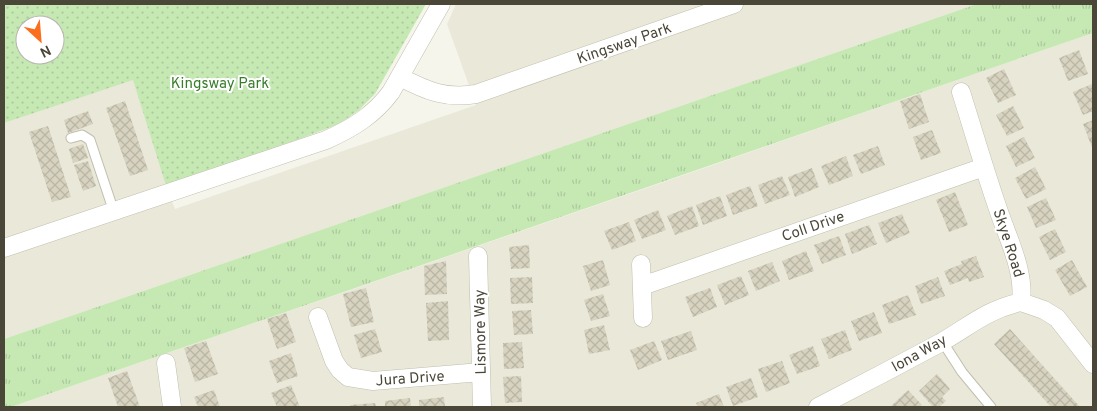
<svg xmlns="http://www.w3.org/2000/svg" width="1097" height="411" viewBox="0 0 1097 411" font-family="Overpass,sans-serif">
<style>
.residential{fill:#e9e8d9}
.grass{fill:url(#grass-tufts)}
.park{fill:url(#park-dots);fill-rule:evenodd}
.building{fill:url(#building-cross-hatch)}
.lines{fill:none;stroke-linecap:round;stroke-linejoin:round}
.lane-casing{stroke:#c1bfad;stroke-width:11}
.street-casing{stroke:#c1bfad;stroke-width:19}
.lane{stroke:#fff;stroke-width:9}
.street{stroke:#fff;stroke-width:18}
.labels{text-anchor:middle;stroke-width:4;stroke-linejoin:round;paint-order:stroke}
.street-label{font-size:15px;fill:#4a4739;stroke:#fff}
.park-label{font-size:15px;fill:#387d2a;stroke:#fff}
</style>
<defs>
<pattern id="grass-tufts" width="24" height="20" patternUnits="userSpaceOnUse" patternTransform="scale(1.25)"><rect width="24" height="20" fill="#c6e9b4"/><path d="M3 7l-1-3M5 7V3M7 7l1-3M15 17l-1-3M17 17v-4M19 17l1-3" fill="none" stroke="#acc99c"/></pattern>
<pattern id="park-dots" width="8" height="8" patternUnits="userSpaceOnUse" patternTransform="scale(1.25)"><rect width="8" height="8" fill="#c6e9b4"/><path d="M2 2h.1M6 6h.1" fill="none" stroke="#acc99c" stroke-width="1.8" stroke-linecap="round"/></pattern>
<pattern id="building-cross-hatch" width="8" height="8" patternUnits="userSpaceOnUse" patternTransform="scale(1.25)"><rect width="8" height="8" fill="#d7d3c0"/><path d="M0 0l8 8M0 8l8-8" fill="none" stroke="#bab6a6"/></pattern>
</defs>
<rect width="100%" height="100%" fill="#f5f5eb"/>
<path class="residential" d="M456,4H977L4,339V123L133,79L166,186L175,209L476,105L447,24Z
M1093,33V407H11L716,164Z"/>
<path class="grass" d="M977,4H1093V33L11,407H4V339Z"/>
<path class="park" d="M4,4H426L375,94L358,111L339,124L297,140L166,186L133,80L4,123ZM25,25H55V55H25Z"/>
<path class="building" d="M1079,50L1088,74L1068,81L1059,58Z
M1004,69L1016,95L998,103L986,78Z
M1092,84L1093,111L1083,115L1073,92Z
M920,94L929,122L909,129L900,101Z
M125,101L148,170L130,176L106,108Z
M1013,106L1024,128L1007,136L996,115Z
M88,111L93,124L68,133L64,120Z
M1093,120V150L1083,124Z
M48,126L71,197L52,202L29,132Z
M932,130L941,153L921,160L913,137Z
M1024,137L1035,158L1016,167L1006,146Z
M83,144L88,158L73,163L69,149Z
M878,146L885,165L861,174L853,155Z
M846,156L853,176L829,185L821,166Z
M88,161L96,186L83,191L74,165Z
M1035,167L1046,189L1026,199L1015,178Z
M812,168L819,187L795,197L788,177Z
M782,176L790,195L765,204L758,185Z
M750,186L758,206L733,215L726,195Z
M955,192L968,225L949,232L936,200Z
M720,196L727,216L703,225L696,205Z
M1046,198L1056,220L1036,228L1027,207Z
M692,206L699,226L675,235L667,216Z
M658,210L666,230L642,239L634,220Z
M902,214L910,233L886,243L878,223Z
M629,222L636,241L612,250L604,231Z
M869,225L877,244L852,254L845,234Z
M1055,229L1066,252L1050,260L1039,237Z
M839,236L846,255L822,264L814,245Z
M529,245L530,268L511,269L509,247Z
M806,251L814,271L789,280L782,261Z
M976,256L984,277L969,282L968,278L950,285L944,271L962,264L961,261Z
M603,260L610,285L591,291L583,266Z
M1072,260L1087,287L1070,296L1055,270Z
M446,261L447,294L425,295L424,266Z
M772,262L780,281L756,291L748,271Z
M741,276L749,295L725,305L717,285Z
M532,277L533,303L511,304L510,278Z
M938,277L945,296L921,304L915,286Z
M366,288L374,322L351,327L343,294Z
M710,288L717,307L693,317L685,297Z
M603,294L610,316L591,321L584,300Z
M908,295L916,315L889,324L882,305Z
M448,301L449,340L428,341L426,303Z
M531,310L533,334L514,335L512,311Z
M874,312L882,333L859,341L851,321Z
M286,313L296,342L277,349L267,319Z
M604,325L610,350L589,354L584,330Z
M375,329L382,352L361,358L354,335Z
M1010,329L1080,407H1051L994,344Z
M845,330L852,350L829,359L821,339Z
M691,331L697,350L668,360L661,341Z
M206,341L218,374L195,382L184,348Z
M654,341L662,360L638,370L630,350Z
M522,342L524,368L504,369L503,343Z
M813,346L820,366L797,374L789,355Z
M291,353L298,376L277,383L269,361Z
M782,361L790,383L766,392L758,369Z
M127,371L140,407H118L108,378Z
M937,374L950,389L942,397L946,401L939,407H933L919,391Z
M521,376L522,402L505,403L503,377Z
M751,378L758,397L733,406L726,387Z
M291,385L300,407H277L271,393Z
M214,390L220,407H198L194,397Z
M908,390L922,405L919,407H890Z
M719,394L724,407H698L696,403Z
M444,397L445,407H419V400Z
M410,398L411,407H385V401Z
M375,403L376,407H350V405Z"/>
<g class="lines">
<g class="lane-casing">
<path id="lane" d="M71,138L82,135L90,140L114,212
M942,341L962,372L991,407"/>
</g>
<g class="street-casing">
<path id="street" d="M400,77C427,91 445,99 476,94L734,4
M961,92C973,130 984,168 997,206C1007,237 1025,270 1021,302
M4,248L326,140C353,128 374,115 391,92L441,4
M478,256L482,407
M641,264L643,318
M642,286L984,167
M1021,302L1044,310L1057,318L1093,364
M318,317L334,361L340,370L348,377L373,381L481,372
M166,363L172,407
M818,407C859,386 899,365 940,343C970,326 986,310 1021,302"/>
</g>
<use href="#lane" class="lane"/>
<use href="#street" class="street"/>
</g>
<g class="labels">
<g class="street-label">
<text transform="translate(624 43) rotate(-19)" y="5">Kingsway Park</text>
<text transform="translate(813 226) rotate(-19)" y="5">Coll Drive</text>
<text transform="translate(1009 243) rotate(72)" y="5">Skye Road</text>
<text transform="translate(480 332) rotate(-91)" y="5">Lismore Way</text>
<text transform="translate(919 353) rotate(-29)" y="5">Iona Way</text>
<text transform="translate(410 378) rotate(-4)" y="5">Jura Drive</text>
</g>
<g class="park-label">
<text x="220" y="88">Kingsway Park</text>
</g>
</g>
<rect width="1097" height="411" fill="none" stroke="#4a4739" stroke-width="10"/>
<g transform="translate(40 40) rotate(154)"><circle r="24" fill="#ffffff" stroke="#b7b5b0"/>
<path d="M0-4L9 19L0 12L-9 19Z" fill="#fa6e1d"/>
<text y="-8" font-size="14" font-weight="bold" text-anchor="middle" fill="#4a4739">N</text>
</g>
</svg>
